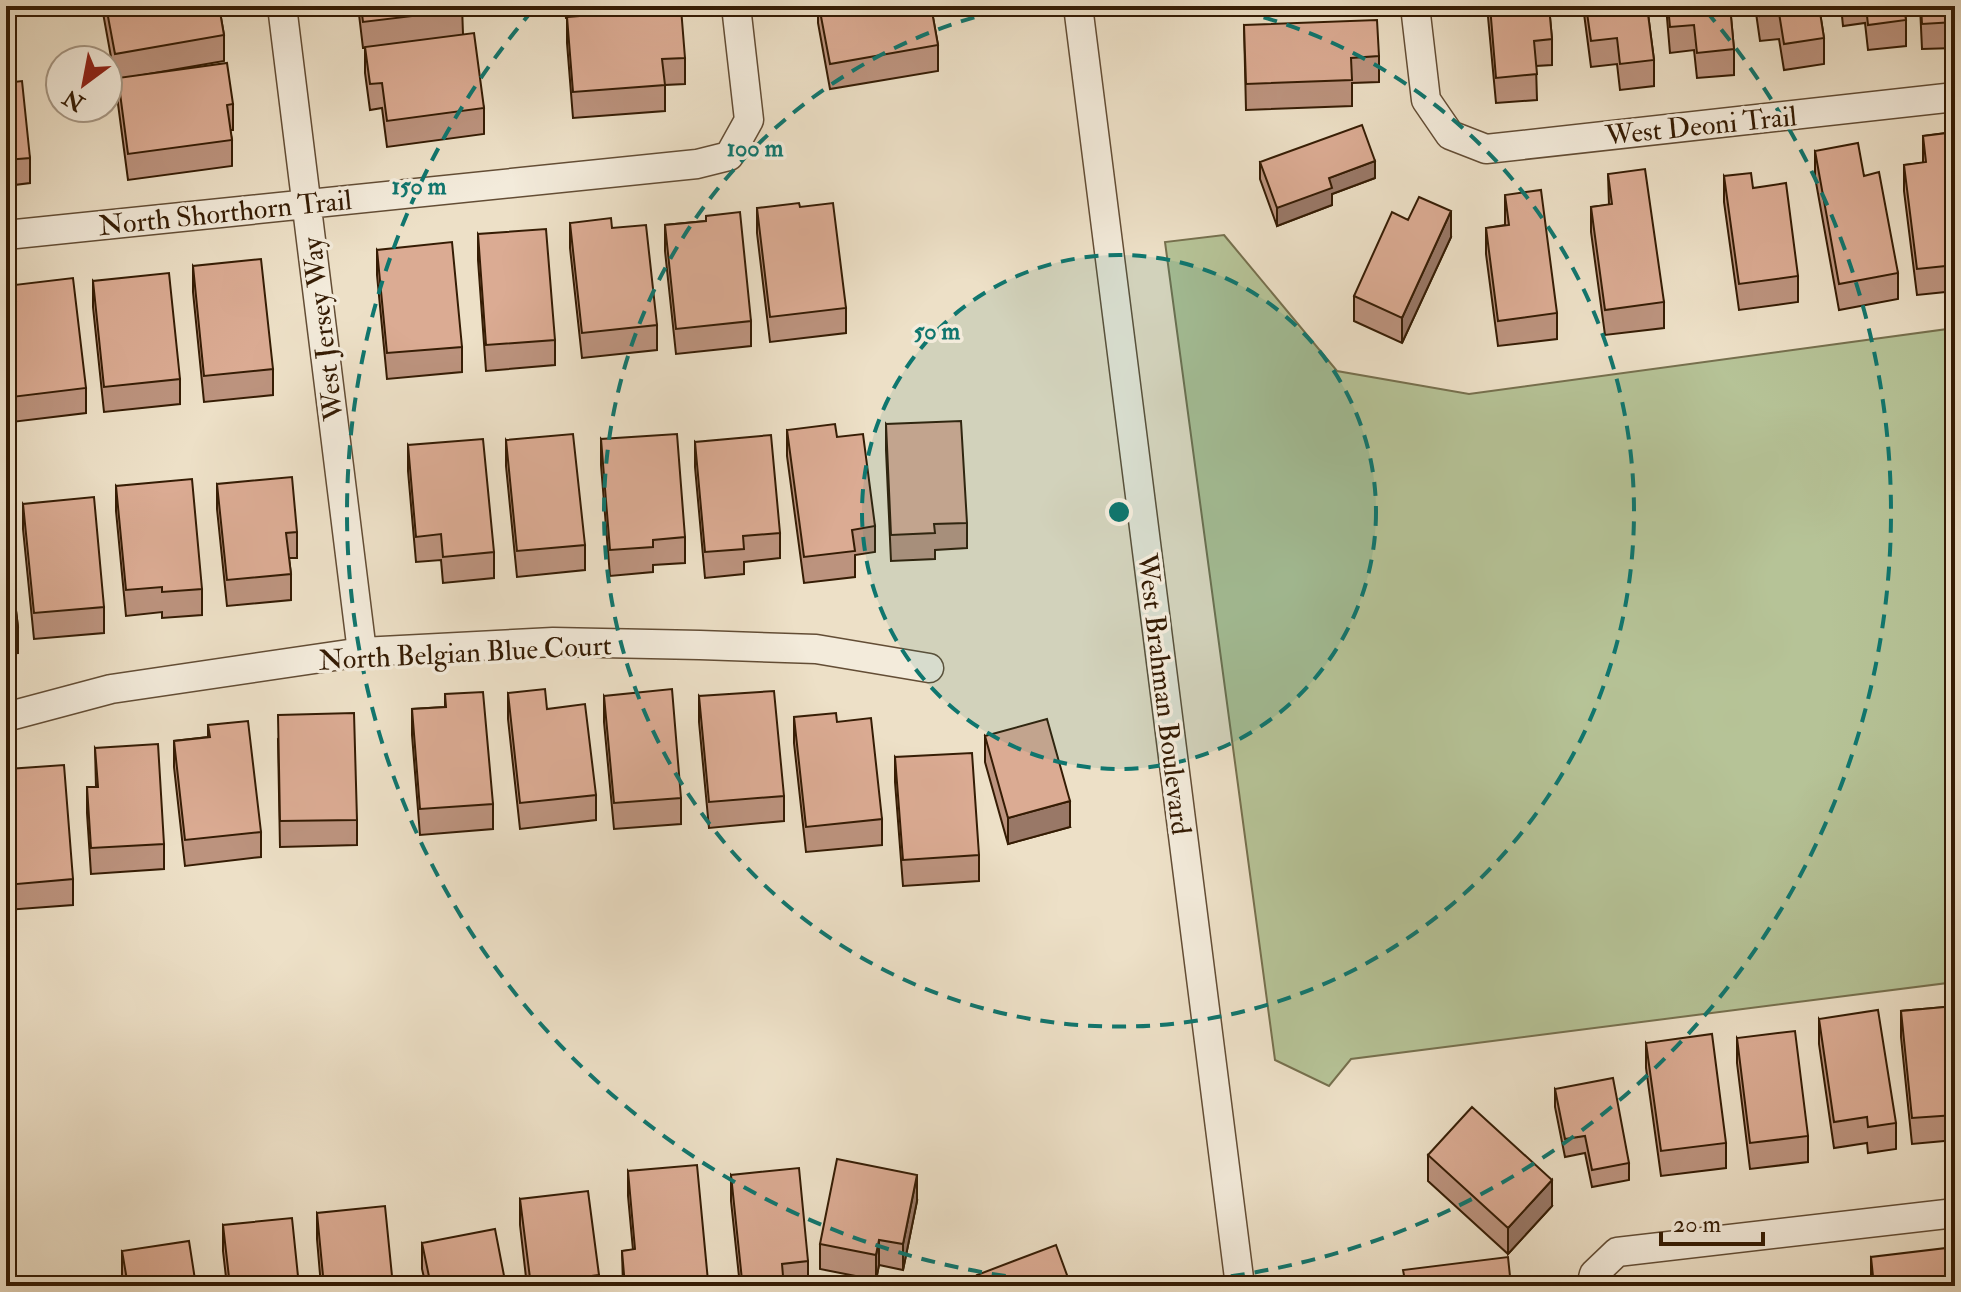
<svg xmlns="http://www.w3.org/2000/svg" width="1961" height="1292" viewBox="0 0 1961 1292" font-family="'IM FELL Double Pica',serif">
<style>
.green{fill:#b6c397;stroke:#76704e;stroke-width:2}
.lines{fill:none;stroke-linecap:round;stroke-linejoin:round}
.minor-casing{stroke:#634d35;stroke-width:31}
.minor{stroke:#f3ebdb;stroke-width:28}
.wall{fill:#bc937e;stroke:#351c04;stroke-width:2}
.shaded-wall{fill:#997867;stroke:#351c04;stroke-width:2}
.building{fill:#dbab93;stroke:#351c04;stroke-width:2}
.ring{fill:none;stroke:#0f766e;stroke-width:4;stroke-dasharray:14 10}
.labels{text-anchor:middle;stroke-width:7;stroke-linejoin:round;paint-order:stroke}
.street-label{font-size:28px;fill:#351c04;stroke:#f3ebdb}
.centre{fill:#0f766e;stroke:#f3ebdb;stroke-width:4}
.ring-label{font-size:24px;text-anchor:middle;font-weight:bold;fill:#0f766e;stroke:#f3ebdb;stroke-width:7;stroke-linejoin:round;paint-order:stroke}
</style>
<rect width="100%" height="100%" fill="#ede0c7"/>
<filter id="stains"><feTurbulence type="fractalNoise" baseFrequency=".0025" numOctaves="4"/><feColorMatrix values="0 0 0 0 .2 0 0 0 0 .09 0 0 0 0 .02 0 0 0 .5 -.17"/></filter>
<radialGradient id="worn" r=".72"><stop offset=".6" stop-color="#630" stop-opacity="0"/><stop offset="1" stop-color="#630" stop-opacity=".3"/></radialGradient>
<path class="green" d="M1224,235L1337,371L1469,394L1955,328V982L1351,1059L1329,1086L1275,1060L1165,242Z"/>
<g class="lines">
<g class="minor-casing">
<path id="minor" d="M282,6L362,652
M1078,6L1240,1286
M1415,6L1426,100L1450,135L1486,149L1955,97
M6,235L697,164L729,156L749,120L736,6
M6,717L111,689L362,652L553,642L700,645L816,649L929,668
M1591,1286L1594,1274L1617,1252L1955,1213"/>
</g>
<use href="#minor" class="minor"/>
</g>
<path class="wall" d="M103,6H219L224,35V61L137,76L233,104V130H230L232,140V166L128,180L118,104V79H115L103,13Z
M358,6H462L463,34L484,108V134L387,147L382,108L370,110L365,73V48H363Z
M564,6H674L608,14L685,58V84L665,85V111L573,118L567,43V18H566Z
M818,6H931L938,45V71L830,89L818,23Z
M1487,6H1549L1552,39V65L1536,66L1537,100L1496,103Z
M1583,6H1647L1654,60V86L1620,90L1617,64L1591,67Z
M1666,6H1730L1734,49V75L1697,78L1694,50L1670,53Z
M1755,6H1819L1824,38V64L1784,70L1779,39L1760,41Z
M1841,6H1904L1906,20V46L1868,50L1865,23L1843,26Z
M1920,6H1955V48L1922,49Z
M1244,25L1379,56V82L1352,83V106L1246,110Z
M6,83L30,158V183L6,186Z
M1955,132V291L1917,295L1904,191V165L1923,163V136Z
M1815,151L1864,176L1898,273V299L1839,310L1815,177Z
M1260,162L1375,178L1332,194V205L1277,226L1260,179Z
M1608,174L1664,302V328L1605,335L1591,232V207L1609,205Z
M1724,176L1798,276V302L1739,310L1724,202Z
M1505,195L1557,313V339L1498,346L1486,254V228L1505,225Z
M800,207L846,308V333L770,342L757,233V208Z
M706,216L751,321V346L676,354L665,251V225L706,221Z
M1408,220L1451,237L1402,343L1354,321V296Z
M570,223L612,228L657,325V350L582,358L570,248Z
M478,234L555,340V365L486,371L478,260Z
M377,250L462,347V372L387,379L377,275Z
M193,266L273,369V395L204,402L193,292Z
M93,281L180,379V404L104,412L93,307Z
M14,285L86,388V413L12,422L6,377V302L14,301Z
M886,424L967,523V548L935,550V559L891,561L886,450Z
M787,430L837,437L875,526V552L855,555V577L804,583L787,456Z
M601,439L685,537V563L653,565V572L610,576L601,465Z
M506,440L585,545V570L517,577L506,466Z
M695,442L780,533V558L744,562V574L705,578L695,467Z
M408,445L494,552V578L443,583L441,560L416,562L408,471Z
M217,484L297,532V558H289L291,574V600L227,606L217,509Z
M116,486L202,589V615L162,618V612L126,616L116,511Z
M23,504L104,607V633L34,639L23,529Z
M6,527L18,627V653L6,654Z
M508,693L547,709L596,795V820L520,829L508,719Z
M445,694L493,804V829L420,835L412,735V709L445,707Z
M604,696L681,798V824L614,829L604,722Z
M699,696L784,796V821L709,828L699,722Z
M794,717L837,722L882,819V845L806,852L794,743Z
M208,725L261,832V857L185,866L174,767V741L208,737Z
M985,736L1070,827L1008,844L985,762Z
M278,740L357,820V845L280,847Z
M95,748L164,844V869L91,874L87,813V787H96Z
M895,757L979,855V881L903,886L895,782Z
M8,769L73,879V905L6,910V795H8Z
M1955,1006V1140L1912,1144L1901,1037V1011Z
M1819,1019L1896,1123V1149L1868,1153L1867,1143L1834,1148L1819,1044Z
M1737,1038L1808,1136V1162L1750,1169L1737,1063Z
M1646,1043L1726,1143V1168L1661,1176L1646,1068Z
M1555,1089L1629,1163V1180L1592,1187L1585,1153L1565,1157L1555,1107Z
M1428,1155L1552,1206L1508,1254L1428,1181Z
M628,1171L708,1281V1286H623L622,1251L633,1250L628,1196Z
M731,1175L808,1261V1286H740L731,1201Z
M520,1199L599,1275V1286H527L520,1225Z
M917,1201L903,1270L879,1265L876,1280L820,1269V1244Z
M317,1213L393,1286H321L317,1239Z
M223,1225L299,1286H227L223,1251Z
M422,1243L506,1286H426L422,1269Z
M122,1251L196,1286H123L122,1277Z
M1871,1257L1955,1286H1871Z"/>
<path class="shaded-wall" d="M1375,161V178L1332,194V205L1277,226V208L1329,178Z
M1451,211V237L1402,343V318Z
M1070,801V827L1008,844V818Z
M917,1175V1201L903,1270V1244Z
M1552,1180V1206L1508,1254V1228Z
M879,1240V1265L876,1280V1255Z"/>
<path class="building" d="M106,6H219L224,35L115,54Z
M361,6H462L463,10L363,22Z
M819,6H931L938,45L830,64Z
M1490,6H1549L1552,39L1534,41L1537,74L1496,78Z
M1586,6H1647L1654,60L1620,64L1617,38L1591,41Z
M1668,6H1730L1734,49L1697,53L1694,25L1670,27Z
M1759,6H1819L1824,38L1784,44L1779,13L1760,16Z
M1866,6H1904L1906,20L1868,25Z
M1921,6H1955V22L1922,24Z
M681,8L685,58L662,59L665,85L573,92L567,17Z
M1377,20L1379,56L1351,58L1352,80L1246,84L1244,25Z
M474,33L484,108L387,121L382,83L370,84L365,47Z
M227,63L233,104L227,105L232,140L128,154L118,78Z
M22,81L30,158L6,160V83Z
M1362,125L1375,161L1329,178L1332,188L1277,208L1260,162Z
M1955,132V265L1917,269L1904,165L1926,162L1923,136Z
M1858,143L1864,176L1879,172L1898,273L1839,284L1815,151Z
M1645,169L1664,302L1605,310L1591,207L1612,204L1608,174Z
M1751,173L1753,188L1786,183L1798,276L1739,284L1724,176Z
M1541,190L1557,313L1498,321L1486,228L1509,225L1505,195Z
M1419,197L1451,211L1402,318L1354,296L1392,212L1408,220Z
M799,203L800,207L833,203L846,308L770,317L757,208Z
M740,212L751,321L676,329L665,225L706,221V216Z
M611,218L612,228L646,225L657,325L582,333L570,223Z
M546,229L555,340L486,345L478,234Z
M452,242L462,347L387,353L377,250Z
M261,259L273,369L204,376L193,266Z
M169,273L180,379L104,387L93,281Z
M73,278L86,388L12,397L6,351V302L16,301L14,285Z
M961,421L967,523L934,524L935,533L891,535L886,424Z
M835,424L837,437L863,434L875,526L852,530L855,551L804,557L787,430Z
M573,434L585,545L517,551L506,440Z
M677,434L685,537L653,540V547L610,550L601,439Z
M771,435L780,533L743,536L744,549L705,552L695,442Z
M483,439L494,552L443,557L441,534L416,537L408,445Z
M292,477L297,532L286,533L291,574L227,580L217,484Z
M192,479L202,589L162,592V587L126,590L116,486Z
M94,497L104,607L34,613L23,504Z
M6,527L18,627L6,628Z
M545,689L547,709L585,704L596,795L520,803L508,693Z
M672,689L681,798L614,803L604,696Z
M774,691L784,796L709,802L699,696Z
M483,692L493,804L420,809L412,709L446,707L445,694Z
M354,713L357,820L280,821L278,715Z
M836,713L837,722L871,718L882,819L806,827L794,717Z
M1047,719L1070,801L1008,818L985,736Z
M248,721L261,832L185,840L174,741L210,737L208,725Z
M158,744L164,844L91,848L87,787H98L95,748Z
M972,753L979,855L903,860L895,757Z
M64,765L73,879L6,885V795H10L8,769Z
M1955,1006V1115L1912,1118L1901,1011Z
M1878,1010L1896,1123L1868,1127L1867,1117L1834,1122L1819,1019Z
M1795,1031L1808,1136L1750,1143L1737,1038Z
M1712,1034L1726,1143L1661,1151L1646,1043Z
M1613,1078L1629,1163L1592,1170L1585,1136L1565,1139L1555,1089Z
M1472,1107L1552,1180L1508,1228L1428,1155Z
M837,1159L917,1175L903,1244L879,1240L876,1255L820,1244Z
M697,1165L708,1281L647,1286H625L622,1251L635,1249L628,1171Z
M799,1168L808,1261L782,1264L783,1276L742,1280L731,1175Z
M588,1191L599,1275L568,1279L569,1286H531L520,1199Z
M385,1206L393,1286H324L317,1213Z
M292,1218L299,1286H230L223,1225Z
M495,1229L506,1286H431L422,1243Z
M189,1241L196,1286H128L122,1251Z
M1056,1245L1071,1286H982L977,1275Z
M1955,1247V1286H1874L1871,1257Z
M1508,1257L1511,1286H1406L1403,1270Z
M1775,1278L1776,1286H1709Z"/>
<circle cx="1119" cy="512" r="257" fill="#0f766e" fill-opacity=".12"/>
<g class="ring">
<circle cx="1119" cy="512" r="257"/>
<path d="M1217 6A515 515 0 1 1 1021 6"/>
<path d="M1706 11A772 772 0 1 1 532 11"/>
</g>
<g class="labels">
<g class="street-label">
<text transform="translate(1701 125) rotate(-6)" y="10">West Deoni Trail</text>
<text transform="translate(225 212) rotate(-6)" y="10">North Shorthorn Trail</text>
<text transform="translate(322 329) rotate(-97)" y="10">West Jersey Way</text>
<text transform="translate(465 652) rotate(-3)" y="10">North Belgian Blue Court</text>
<text transform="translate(1165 694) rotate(83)" y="10">West Brahman Boulevard</text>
</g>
</g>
<circle cx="1119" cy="512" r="12" class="centre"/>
<g class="ring-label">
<text x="755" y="156">100 m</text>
<text x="419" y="194">150 m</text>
<text x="937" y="339">50 m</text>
</g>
<rect width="1961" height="1292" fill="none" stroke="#ede0c7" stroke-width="32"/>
<rect x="8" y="8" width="1945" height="1276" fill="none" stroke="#351c04" stroke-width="4"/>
<rect x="16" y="16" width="1929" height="1260" fill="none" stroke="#351c04" stroke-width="2"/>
<g transform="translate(84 84) rotate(212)"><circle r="38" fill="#f3ebdb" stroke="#a79885" stroke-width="2"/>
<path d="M0-6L14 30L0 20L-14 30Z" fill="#8f2418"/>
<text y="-12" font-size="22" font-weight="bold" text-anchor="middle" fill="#351c04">N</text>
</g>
<path d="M1661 1232v12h102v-12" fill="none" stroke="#351c04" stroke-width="4"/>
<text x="1673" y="1232" font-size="24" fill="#351c04" stroke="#f3ebdb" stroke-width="6" paint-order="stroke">20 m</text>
<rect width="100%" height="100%" filter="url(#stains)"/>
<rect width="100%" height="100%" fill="url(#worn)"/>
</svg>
